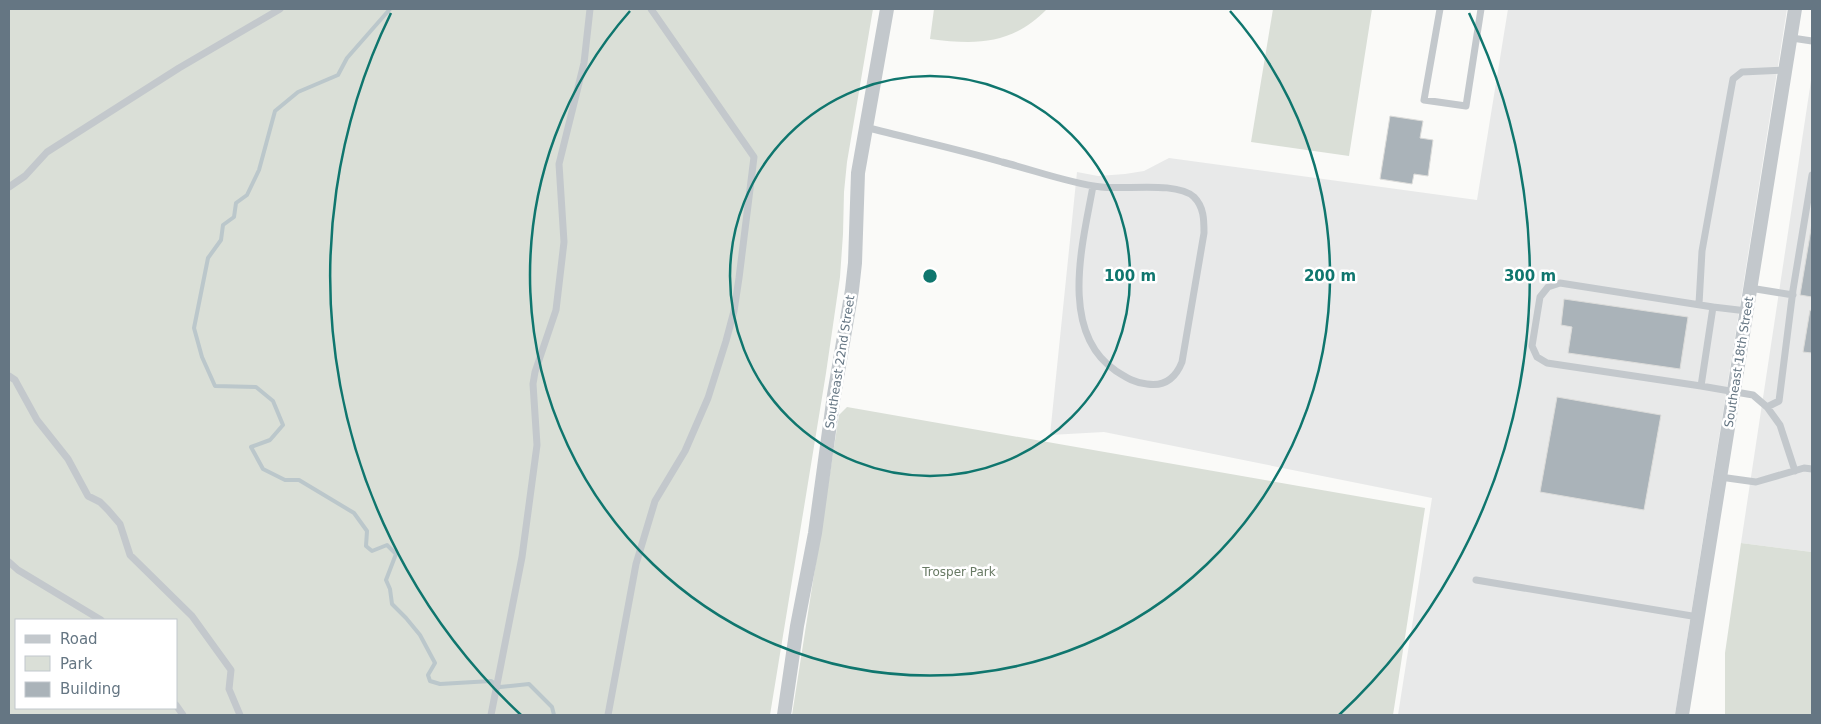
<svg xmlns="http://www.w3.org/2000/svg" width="1821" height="724" viewBox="0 0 1821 724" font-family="'DejaVu Sans',sans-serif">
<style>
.built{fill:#e8e9e9}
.green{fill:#dadfd7;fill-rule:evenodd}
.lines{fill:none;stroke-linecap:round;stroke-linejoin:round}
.stream{stroke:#bbc7cb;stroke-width:4}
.building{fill:#aab3b9;stroke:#dcdcda}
.lane{stroke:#c3c8cc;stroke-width:7}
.street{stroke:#c3c8cc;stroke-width:14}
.ring{fill:none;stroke:#0f766e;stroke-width:2.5}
.labels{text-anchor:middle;stroke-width:5;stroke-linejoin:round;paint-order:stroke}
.street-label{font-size:12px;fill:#657683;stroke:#fff}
.park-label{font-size:12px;fill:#687a64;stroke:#fff}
.centre{fill:#0f766e;stroke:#fff;stroke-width:2.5}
.ring-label{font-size:15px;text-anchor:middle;font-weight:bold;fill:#0f766e;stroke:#fff;stroke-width:5;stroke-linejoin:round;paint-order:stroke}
</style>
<rect width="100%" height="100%" fill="#fafaf8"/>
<path class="built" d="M1508,9H1787L1675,715H1398L1432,498L1104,432L1050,435L1077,172L1098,176L1125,174L1144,171L1169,158L1477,200Z
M1812,74V552L1741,543Z"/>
<path class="green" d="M9,9H873L847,162L844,192L843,234L840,277L826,373L770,715H9ZM16,620H176V708H16Z
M934,9H1047C1012,45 977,45 930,39Z
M1273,9H1372L1349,156L1251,142Z
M847,407L1425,508L1393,715H792L839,415Z
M1741,543L1812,552V715H1725V653Z"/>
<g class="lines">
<path class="stream" d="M390,9L347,58L338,75L298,92L275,111L259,170L247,195L236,203L234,217L223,225L221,240L208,258L194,328L202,357L215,386L256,387L273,401L283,425L270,440L251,447L263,469L285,480H299L354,513L367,531L366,546L372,551L387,545L396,554L386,580L390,589L392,604L406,618L420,635L435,663L428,675L430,681L440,684L491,681L500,687L529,684L552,707L554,715"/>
</g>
<path class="building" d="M1390,116L1423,121L1420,138L1433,140L1428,176L1414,174L1412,184L1380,179Z
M1812,223V297L1800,295Z
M1564,299L1688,317L1680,369L1568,353L1572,327L1561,325Z
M1810,310L1812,311V353L1803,352Z
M1557,397L1661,415L1644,510L1540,492Z"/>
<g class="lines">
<path class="lane" d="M1440,9L1424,100L1466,106L1481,9
M1792,38L1812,41
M865,127C911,139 957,149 1002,162C1034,170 1068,183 1101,187C1125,190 1177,181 1194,197C1204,207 1204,220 1204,233L1182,362C1176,377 1165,387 1147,384C1135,383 1127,378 1116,371C1058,332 1083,242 1093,186
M9,187L25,176L47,152L179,68L280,9
M1750,288L1793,295
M1699,304L1702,251L1733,79L1742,72L1786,70
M1747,311L1713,307L1701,386L1753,395L1767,407L1779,401L1793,290L1812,175
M9,376L15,380L37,420L68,459L88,496L100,502L108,510L120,524L130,555L192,616L231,670L229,689L240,715
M1701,386L1547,363L1537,357L1532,346L1540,297L1548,287L1560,283L1713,307
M1767,407L1780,425L1795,471
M1720,477L1756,482L1804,468L1812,469
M9,562L18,570L101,620
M1476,580L1698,617
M176,705L183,715
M491,715L522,557L537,445L533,384L535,372L556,310L564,242L559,164L584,63L590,9
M608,715L636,564L655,501L685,451L708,398L726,341L734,311L739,278L754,157L651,9"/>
<path class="street" d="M784,715L797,626L815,533L834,395L852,290L855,263L858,173L887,9
M1682,715L1795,9"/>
</g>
<g class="ring">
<circle cx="930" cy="276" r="200"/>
<path d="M1230 11A400 400 0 1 1 630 11"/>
<path d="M521 715A600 600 0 0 1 391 13M1469 13A600 600 0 0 1 1339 715"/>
</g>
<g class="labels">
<g class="street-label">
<text transform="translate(840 362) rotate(-81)" y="4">Southeast 22nd Street</text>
<text transform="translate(1739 362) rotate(-81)" y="4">Southeast 18th Street</text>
</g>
<g class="park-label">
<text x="959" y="576">Trosper Park</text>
</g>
</g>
<circle cx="930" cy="276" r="8" class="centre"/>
<g class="ring-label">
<text x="1130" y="281">100 m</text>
<text x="1330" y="281">200 m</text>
<text x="1530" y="281">300 m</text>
</g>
<rect width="1821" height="724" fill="none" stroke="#657683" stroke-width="20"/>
<rect x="15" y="619" width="162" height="90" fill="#ffffff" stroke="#c1c8cd"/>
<rect x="25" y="635" width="25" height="8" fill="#c3c8cc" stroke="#c1c8cd"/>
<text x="60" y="644" font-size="15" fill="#657683">Road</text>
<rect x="25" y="656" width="25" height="15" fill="#dadfd7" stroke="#c1c8cd"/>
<text x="60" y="669" font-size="15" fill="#657683">Park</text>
<rect x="25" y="682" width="25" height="15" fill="#aab3b9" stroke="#c1c8cd"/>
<text x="60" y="694" font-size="15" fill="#657683">Building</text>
</svg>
